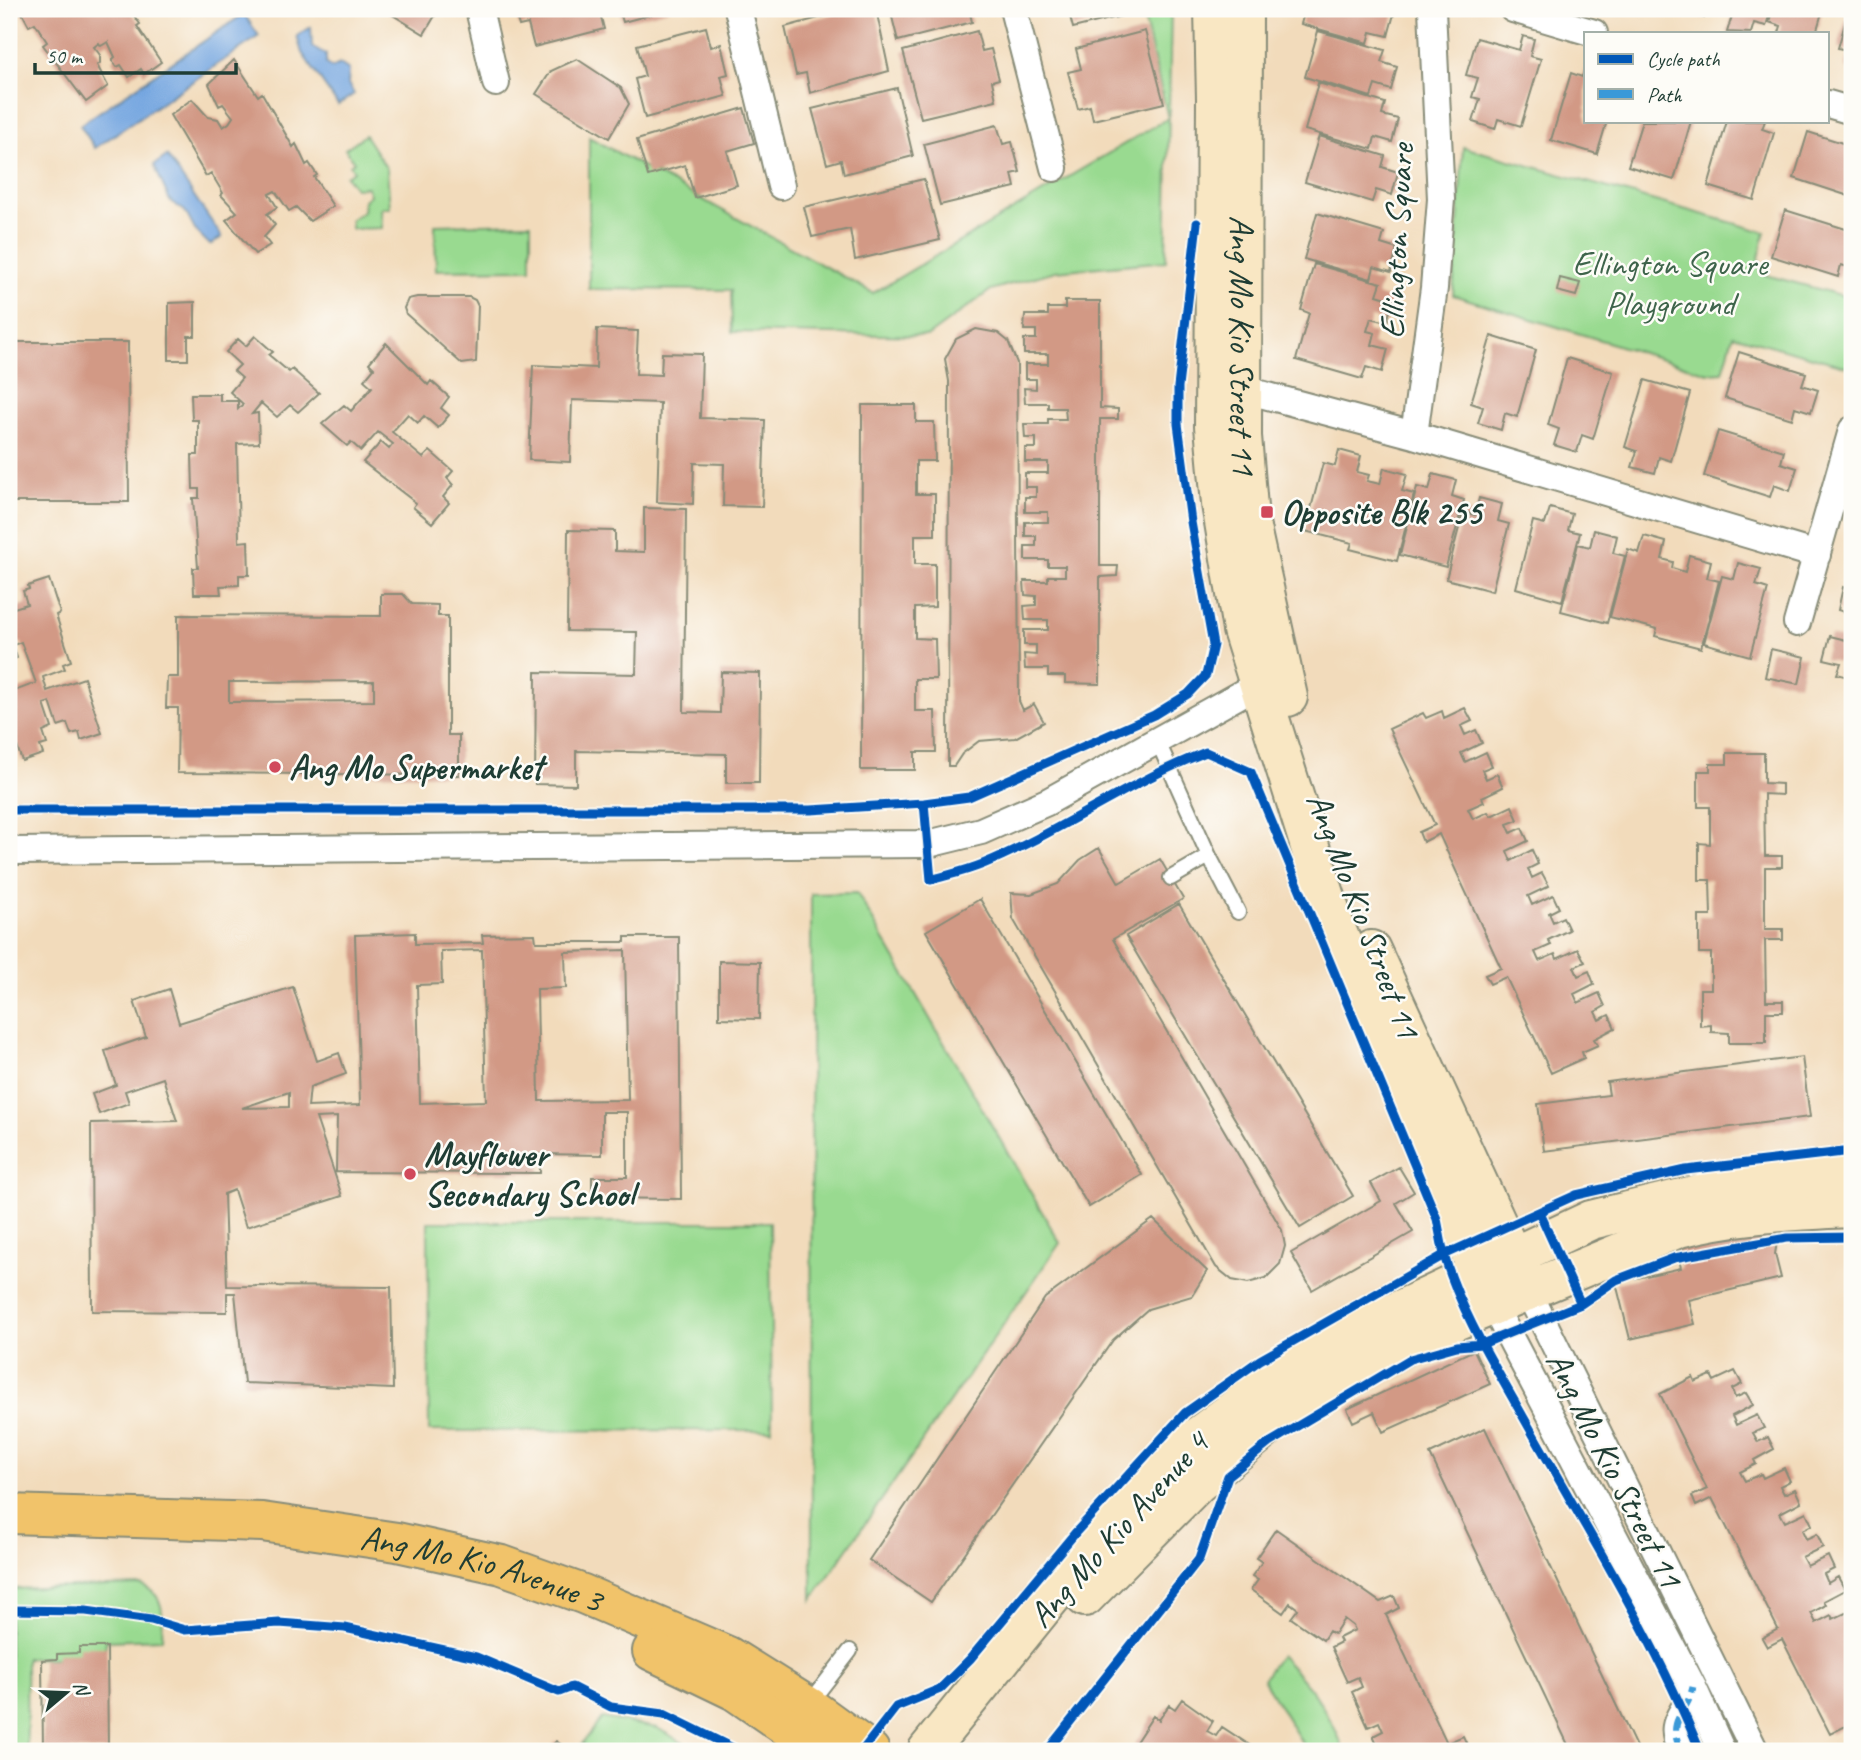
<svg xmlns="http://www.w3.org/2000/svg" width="1861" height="1760" viewBox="0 0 1861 1760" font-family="Caveat,sans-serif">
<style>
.green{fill:#99da90;stroke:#5c8c62;stroke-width:2}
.water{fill:#75a6e0;stroke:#4a728a;stroke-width:2}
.building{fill:#d29985;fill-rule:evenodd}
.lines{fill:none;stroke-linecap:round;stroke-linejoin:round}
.lane-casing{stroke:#888c78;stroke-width:18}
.street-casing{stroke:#888c78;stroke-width:30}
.secondary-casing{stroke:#888c78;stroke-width:42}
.primary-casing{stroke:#888c78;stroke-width:42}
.lane{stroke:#fff;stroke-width:14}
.street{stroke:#fff;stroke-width:26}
.secondary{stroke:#f9e7c3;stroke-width:38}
.primary{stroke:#f1c36a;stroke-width:38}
.quiet{stroke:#3a99d8;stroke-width:7;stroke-dasharray:14 7;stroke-linecap:butt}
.cycleway-casing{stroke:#fdfcf7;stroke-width:13}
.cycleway{stroke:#0057b8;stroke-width:9}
.poi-dot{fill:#d1495b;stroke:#fdfcf7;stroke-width:2.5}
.labels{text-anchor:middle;stroke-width:5;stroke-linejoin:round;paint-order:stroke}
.street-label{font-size:35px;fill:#1f3d34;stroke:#fdfcf7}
.park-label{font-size:35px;fill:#3e644b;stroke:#fdfcf7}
.poi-label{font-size:35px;font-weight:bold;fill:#1f3d34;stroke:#fdfcf7;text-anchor:start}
</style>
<rect width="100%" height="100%" fill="#fdfcf7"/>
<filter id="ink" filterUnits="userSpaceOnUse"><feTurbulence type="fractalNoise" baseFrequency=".0143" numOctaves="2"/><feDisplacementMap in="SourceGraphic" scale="14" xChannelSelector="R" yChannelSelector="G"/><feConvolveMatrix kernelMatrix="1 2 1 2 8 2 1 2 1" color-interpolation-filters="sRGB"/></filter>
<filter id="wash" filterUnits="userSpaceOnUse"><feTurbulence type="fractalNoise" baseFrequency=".00686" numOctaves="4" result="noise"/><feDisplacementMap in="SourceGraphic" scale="28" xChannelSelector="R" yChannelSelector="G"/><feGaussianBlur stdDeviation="1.57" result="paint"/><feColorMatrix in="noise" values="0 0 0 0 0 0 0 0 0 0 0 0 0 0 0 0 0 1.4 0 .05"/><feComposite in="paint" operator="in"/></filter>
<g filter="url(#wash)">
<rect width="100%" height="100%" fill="#f2dbbb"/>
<path class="green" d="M1142,9H1171L1166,261L1055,271L991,290L928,336L732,332L731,290L589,289V137L873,293L1168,118Z
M365,135L387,169L390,208H381L382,228L351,229V219L363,212L364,200L370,195L367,187L355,188L346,176L354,171L350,165L354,162L345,149Z
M1463,147L1765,232L1759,258L1762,274L1852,298V368L1733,335L1723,372L1708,373L1453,295Z
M531,223V269L436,270L435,225Z
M857,893L1060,1243L812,1600L811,894Z
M428,1222H770L772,1430L429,1431Z
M141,1585C166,1594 163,1617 162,1639L106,1641L105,1659L26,1658L27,1751H9V1589Z
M1280,1655C1308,1684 1331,1712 1344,1751H1307L1263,1679Z
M602,1718L657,1728L697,1751H592L582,1744Z"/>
<path class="water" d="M244,14L259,36L95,148L80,125Z
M311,27L312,47L326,54V64L332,68L340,64L349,70L348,84L354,94L338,105L302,53L297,36Z
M167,156L222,237L210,245L195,230L185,211L170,201L154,165Z"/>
<g id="blocks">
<path class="building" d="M20,9H129L140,24L137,26L161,62L144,74L141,69L129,77L121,65L117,67L112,60L115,57L108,42L101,46L99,43L94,47L100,55V63L97,65L108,86L86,102L43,45L47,42L35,23L29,26Z
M383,9H439L424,34Z
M514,9H599L604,29L534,47L528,24L519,26Z
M619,9H669V10L623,22Z
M852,9H876L889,71L810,93L806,73L796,75L785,27Z
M890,9H969L972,22L898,41Z
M1068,9H1137L1138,12L1073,28Z
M1305,9H1376L1394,14L1388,36L1371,32L1368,43L1301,24Z
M1682,9H1706L1704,18Z
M1721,9H1771L1766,26L1754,23L1751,33L1727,32L1732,16L1720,12Z
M1773,9H1823L1816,33H1779L1781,26L1769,22Z
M1849,9H1852V70L1845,68L1850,51L1838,48Z
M706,27L711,47L721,44L728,74L721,76L726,96L645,118L635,79L645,76L637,45Z
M977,31L982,51L991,49L999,79L992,81L996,100L921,118L903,51Z
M1145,31L1164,103L1093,120L1090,106L1078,109L1068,72L1081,69L1076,49Z
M1318,31L1385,50L1381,62L1397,67L1391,90L1375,85L1371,97L1305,77Z
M1523,36L1534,39L1530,56L1541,59L1521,126L1498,119L1495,129L1473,122L1480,99L1472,97L1478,78L1466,75L1477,38L1519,50Z
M577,59L621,88L629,104L609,138L536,94L551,71Z
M234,60L258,96L262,93L293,147L296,144L306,165L309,163L317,175L314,177L333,206L310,221L296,207L289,211L275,191L269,194L277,207L267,214L275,225L264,237L270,245L255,254L226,220L237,212L221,195L223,193L211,173L206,176L170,115L192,99L208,117L218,119L223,127L229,123L233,117L223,104L219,106L209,84Z
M1586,65V121H1607L1597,154L1551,140L1571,73L1582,77Z
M1318,83L1385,103L1382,115L1398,119L1392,142L1375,137L1372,149L1305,130Z
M897,88L913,156L844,174L841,160L827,164L812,109Z
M744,108L754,143L727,151L737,185L695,198L685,165L648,176L637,140Z
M1642,121H1691L1674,180L1628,166Z
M1727,121H1765L1762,129L1774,133L1754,200L1708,186Z
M997,125L1003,144L1012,142L1020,172L1012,174L1015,187L940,205L924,144Z
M1808,132L1852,146V197L1794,178Z
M1319,136L1385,156L1382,167L1398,172L1392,195L1376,190L1372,202L1305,182Z
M924,179L940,240L855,260L850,229L812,237L804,207Z
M1785,210L1852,231L1848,243L1852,244V268L1841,265L1838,277L1771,256Z
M1317,213L1384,233L1381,244L1397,249L1391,272L1374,267L1371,279L1304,259Z
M1314,264L1381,283L1377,295L1393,300L1387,322L1371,318L1367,331L1375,333L1372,345L1388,349L1382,372L1366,367L1362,379L1296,360L1309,313L1301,310Z
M1560,278L1580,283L1576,296L1557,291Z
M417,297H469L475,300L478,306L476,362L462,364L406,314L404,308L408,299Z
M1065,301H1100V408L1118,409V419H1100V566H1118L1117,576L1100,577V684L1065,683V676H1048V669H1025L1024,654L1036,655V645H1024V630H1048V620H1025L1024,606L1036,605V596L1025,595L1024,581H1048V576H1065V566H1048V560H1025V546H1036V536H1025V522H1048V512H1025V497H1036V487H1025V473H1048V462H1025V448H1036V438H1025L1024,424H1048V419H1066L1065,408H1048V403H1025L1024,388L1036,389V379H1025V364H1048V354H1024V339H1036V330H1024L1025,315H1048V308H1065Z
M195,302V336H188V360H169V303Z
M597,329L638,331L636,374L661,375L662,353L702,354L700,418L765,420L762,507L723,506L724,464L694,463L693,504L657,502L660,403L572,400L570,462L529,460L533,365L596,368Z
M976,329L998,333L1008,341L1017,363L1019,701L1023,710L1034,704L1044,722L1015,738L979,741L962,754L954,766H948L949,381L945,359L956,339Z
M255,336L273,352L269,355L289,372L292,369L319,393L298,412L290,405L277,417L261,403L252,414L258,413L259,443L237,444L239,542L248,541L249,575H239V585L220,586L221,594H194L193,568H198L193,498H199V489H193L192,455H198V420H192L191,394H220V401H238V409L243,404L230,392L242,378L234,371L240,365L226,352L238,339L246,346Z
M1491,336L1536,350L1517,417L1505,413L1501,430L1478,423L1483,407L1471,403Z
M9,342H128L129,502H9Z
M386,343L428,385L431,381L449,397L441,408L449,415L438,428L424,416L418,423L408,414L392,432L423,458L430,451L453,471L447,478L453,485L443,497L449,503L432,523L413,507L416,503L363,462L381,442L389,449L393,444L378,432L361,451L351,442L347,446L322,424L344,405L351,411L372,387L364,380L374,368L369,363Z
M1739,352L1806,373L1802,385L1818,390L1811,412L1795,407L1792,419L1725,398Z
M1567,358L1613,372L1593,439L1582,435L1577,452L1554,445L1559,429L1548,425Z
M1645,380L1690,393L1671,461L1659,457L1655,473L1632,467L1637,451L1625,447Z
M862,405H916V422H934L935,461H916V494H935V535H915V564H935V607L915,608V638L935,639L936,679H915V711H935L936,752H915V770H861Z
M1718,431L1784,451L1781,463L1797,468L1790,491L1774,485L1770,497L1704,476Z
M1339,450L1361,456L1357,472L1369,475L1367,481L1380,484L1384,468L1407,474L1402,491L1414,494L1397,561L1350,549L1352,543L1305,531L1323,463L1335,466Z
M1433,474L1456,480L1452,496L1464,500L1446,567L1400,555L1417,487L1429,490Z
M1479,498L1502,504L1498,521L1509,524L1492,591L1446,579L1463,512L1475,515Z
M644,508L686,509L684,712L720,713L721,672L760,673L759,783H726V754L576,751V785L535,784L536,672L636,674L637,632L567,631L568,530L615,531V551L644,552Z
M1550,508L1572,514L1568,530L1580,533L1562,601L1516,588L1533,521L1545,524Z
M1594,530L1617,536L1613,553L1625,556L1607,623L1561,611L1578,544L1590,547Z
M1644,536L1666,542L1662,559L1673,562L1672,568L1685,572L1689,555L1711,561L1707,578L1719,581L1701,648L1655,636L1657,629L1610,617L1628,549L1639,553Z
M1738,563L1761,569L1756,585L1768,589L1750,656L1704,643L1722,576L1734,579Z
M49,579L60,613L56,615L71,661L63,664L65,669L43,677L47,691L84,678L102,733L81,740L79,732L71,734L67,723L58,726L50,702L44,704L52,728L43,732L47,744L40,746L43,754L22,761L11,728L13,727L9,714V704L12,703L9,693L36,683L21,642L13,645L17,658L9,661V603L11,609L27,604L23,591L29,589L28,586Z
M1843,587L1852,590V614L1838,610Z
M381,594H403L412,604L438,605V616H448V735H459V775L177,773L178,708H166L167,677H178V615L381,616ZM374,681V701L229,702V682Z
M1849,628L1852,629V678L1837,674L1841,663L1824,659L1830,636L1846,640Z
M1771,649L1805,657L1799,684L1765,677Z
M1465,708L1472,721L1461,726L1465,735L1476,730L1482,743L1461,753L1465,762L1486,752L1492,766L1482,770L1486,779L1497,774L1503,787L1482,797L1484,802L1468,809L1473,819L1488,812L1491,816L1512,806L1518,820L1507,824L1511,833L1522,828L1528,841L1507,851L1511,861L1532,850L1538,864L1528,869L1532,878L1542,873L1549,886L1528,896L1532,905L1553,895L1559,908L1549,913L1553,922L1563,917L1569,930L1548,940L1551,945L1535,952L1539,961L1555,954L1557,959L1578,949L1585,962L1574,967L1578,976L1589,971L1594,984L1574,994L1578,1003L1599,993L1605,1006L1595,1012L1599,1020L1609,1015L1615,1028L1594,1039L1598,1045L1582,1052L1584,1058L1551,1073L1506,977L1490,984L1485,975L1501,968L1439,834L1423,842L1419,832L1435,825L1389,729L1423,713L1426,718L1442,711L1444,718Z
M1727,753H1764V783L1782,784V795L1764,794L1765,856H1782V867H1765V929H1783V940H1765L1766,1001H1783V1012H1766V1043H1729V1033L1711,1032V1025L1700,1026V989H1711V953H1699V916H1711L1710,880H1699V843L1710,844V807H1698V771H1710V764H1727Z
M1099,848L1119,883L1160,859L1183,899L1113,939L1282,1230L1285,1246L1280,1264L1266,1278L1248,1283L1232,1280L1216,1267L1013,919L1011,893L1031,894L1058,884L1080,860Z
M980,899L1142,1175L1089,1207L926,931Z
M1179,904L1353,1196L1300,1228L1126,936Z
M415,933V944L483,943L482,935L535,934L536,942H625V937H679L681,1199L592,1198V1177H627V1112H602V1155L540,1154V1173L336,1172L337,1117L316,1118L342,1196L246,1227L234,1190L224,1194L227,1286L391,1287L393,1389L244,1383L235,1293H227V1312L92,1311L91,1123L177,1121L163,1078L125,1091L129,1103L99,1114L92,1094L116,1085L105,1051L146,1037L134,1001L169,989L179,1023L293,987L317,1061L339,1053L346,1074L310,1087L308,1107L360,1105L355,935ZM482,950L486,1101L420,1103L417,985L442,984L441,951ZM625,950L628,1100L539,1101L537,989L566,988L565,952ZM289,1092V1107L242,1108Z
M719,961L760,962L759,1019L719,1018Z
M1802,1057L1810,1117L1544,1151L1538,1104L1609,1095L1607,1082Z
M1399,1167L1414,1192L1396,1203L1413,1232L1312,1290L1291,1253L1381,1201L1371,1183Z
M1781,1217L1775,1254L1781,1278L1689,1300L1695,1324L1630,1339L1616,1283L1681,1268L1675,1242Z
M1153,1219L1207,1271L1192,1296L1148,1309L1113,1340L931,1602L869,1560L1045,1298Z
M1474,1350L1490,1384L1383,1432L1374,1412L1353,1422L1347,1409Z
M1735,1371L1742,1384L1732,1389L1735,1398L1746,1393L1753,1405L1732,1416L1736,1425L1757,1415L1764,1428L1753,1433L1758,1442L1768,1437L1774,1449L1754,1460L1756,1464L1740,1472L1745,1481L1761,1474L1763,1478L1784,1468L1790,1481L1780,1486L1784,1494L1795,1489L1801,1502L1780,1513L1785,1522L1806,1512L1812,1525L1802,1530L1806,1539L1817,1534L1823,1547L1802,1557L1807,1566L1828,1556L1834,1569L1824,1574L1828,1583L1838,1577L1845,1590L1824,1601L1826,1605L1811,1613L1816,1623L1831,1615L1833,1619L1852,1610V1723L1830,1734L1782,1639L1767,1647L1762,1638L1778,1629L1712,1498L1696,1506L1692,1496L1707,1489L1660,1394L1693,1377L1695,1382L1711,1375L1714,1381Z
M1485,1428L1638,1751H1571L1430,1454Z
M1276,1529L1380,1602L1394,1596L1399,1608L1386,1615L1447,1743L1463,1736L1470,1751H1380L1373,1736L1383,1731L1379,1722L1368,1727L1352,1692L1362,1687L1358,1677L1347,1682L1331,1647L1341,1642L1339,1638L1355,1630L1353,1626L1344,1619L1334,1634L1329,1631L1323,1640L1291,1618L1298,1609L1290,1603L1283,1613L1251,1590L1258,1580L1252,1576L1262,1562L1256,1558Z
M79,1647H107L108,1751L43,1750L42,1660L57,1659V1654L79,1653Z
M1182,1699L1213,1721L1207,1731L1216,1736L1222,1727L1254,1748L1252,1751H1144L1134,1745L1153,1716L1159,1720L1169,1705L1175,1709Z
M556,1741L571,1751H548Z"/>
</g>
</g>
<g filter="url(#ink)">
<use href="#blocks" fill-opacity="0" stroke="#888c78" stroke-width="2"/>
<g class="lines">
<g class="lane-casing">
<path id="lane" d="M1158,742L1209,856L1238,912
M1171,878L1209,856
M809,1704L850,1651"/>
</g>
<g class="street-casing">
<path id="street" d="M479,9L496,83
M738,9L781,186
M1013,9L1054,168
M1513,9L1594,33
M1828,104L1852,111
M1227,385L1414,435L1817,555
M1414,435L1434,288L1441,199L1432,9
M1797,623L1852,430
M9,851L928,844L981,831L1047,802L1273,676
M1528,1291L1755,1751
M1493,1305L1693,1687L1722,1751
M1681,1751C1666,1718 1686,1717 1693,1687"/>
</g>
<g class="secondary-casing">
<g id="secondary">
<path d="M1214,9L1216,99L1214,426L1221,504L1242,630L1334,923L1411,1118L1493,1305"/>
<path id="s1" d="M1243,9L1242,436L1249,519L1288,697"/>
<path d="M1371,950L1528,1291"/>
<path d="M1085,1597L1197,1484L1281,1416L1426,1333L1679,1228C1736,1213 1794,1211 1852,1208"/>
<path d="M927,1751L1070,1574L1190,1442L1270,1383L1357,1330L1591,1220L1715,1190L1766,1182L1852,1175"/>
</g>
</g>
<g class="primary-casing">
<g id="primary">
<path id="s2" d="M9,1514L262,1522L397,1542L502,1565L583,1594L728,1656L808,1706L870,1751"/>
<path d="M652,1651L735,1691L822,1751"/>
</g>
</g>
<use href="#lane" class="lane"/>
<use href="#street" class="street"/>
<use href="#secondary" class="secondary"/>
<use href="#primary" class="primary"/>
<path class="quiet" d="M1681,1751C1666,1718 1686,1717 1693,1687"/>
<g class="cycleway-casing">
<path id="cycleway" d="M9,810H811L924,803L969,797L1154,715L1188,694L1206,675L1213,645L1191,522L1178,424V387L1197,223
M1539,1212L1581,1304
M9,1610L86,1611L151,1620L185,1630L279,1623L345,1628L476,1657L559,1692L572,1687L611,1707L664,1714L739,1751
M862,1751L896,1707L940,1689L970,1659L1076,1532L1185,1413L1260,1360L1444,1255L1437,1219L1251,772L1206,752C1128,782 1060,832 983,864C966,871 948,875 931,880L924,803
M1047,1751L1199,1559L1228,1476L1269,1443L1410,1359L1457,1346L1482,1344L1581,1304L1616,1280L1674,1258L1787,1238L1852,1237
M1700,1751C1654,1637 1589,1534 1529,1427C1498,1371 1462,1316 1444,1255L1576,1195L1686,1170L1852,1151"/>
</g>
<use href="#cycleway" class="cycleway"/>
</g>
</g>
<g class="poi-dot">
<rect x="1260" y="505" width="14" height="14" rx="3.5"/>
<circle cx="275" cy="767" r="7"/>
<circle cx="410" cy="1174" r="7"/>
</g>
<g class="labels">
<g class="street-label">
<text transform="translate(1396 241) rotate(-87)" y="12">Ellington Square</text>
<text dy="12" stroke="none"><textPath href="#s1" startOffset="336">Ang Mo Kio Street 11</textPath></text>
<text transform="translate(1364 915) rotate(69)" y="12">Ang Mo Kio Street 11</text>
<text transform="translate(1615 1469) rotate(63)" y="12">Ang Mo Kio Street 11</text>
<text transform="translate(1118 1529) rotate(-48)" y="12">Ang Mo Kio Avenue 4</text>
<text dy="12" stroke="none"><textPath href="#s2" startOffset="478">Ang Mo Kio Avenue 3</textPath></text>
</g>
<g class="park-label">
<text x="1670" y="275">Ellington Square<tspan x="1670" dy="40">Playground</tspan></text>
</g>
<g class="poi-label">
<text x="1281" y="524">Opposite Blk 255</text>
<text x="289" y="779">Ang Mo Supermarket</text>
<text x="424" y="1166">Mayflower<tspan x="424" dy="40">Secondary School</tspan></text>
</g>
</g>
<rect width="1861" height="1760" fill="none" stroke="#fdfcf7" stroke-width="35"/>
<rect x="1584" y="32" width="245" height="91" fill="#fdfcf7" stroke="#a4b0a9" stroke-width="2"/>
<rect x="1598" y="54" width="35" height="10" fill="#0057b8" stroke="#a4b0a9" stroke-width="2"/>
<text x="1647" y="66" font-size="21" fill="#1f3d34">Cycle path</text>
<rect x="1598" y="89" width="35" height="10" fill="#3a99d8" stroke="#a4b0a9" stroke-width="2"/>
<text x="1647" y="102" font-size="21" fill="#1f3d34">Path</text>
<g transform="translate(66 1693) rotate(71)" stroke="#fdfcf7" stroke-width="5" paint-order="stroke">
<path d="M0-5L12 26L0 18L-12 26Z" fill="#1f3d34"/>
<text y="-10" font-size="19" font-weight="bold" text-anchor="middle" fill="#1f3d34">N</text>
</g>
<path d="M35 63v10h201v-10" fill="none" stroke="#1f3d34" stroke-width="3.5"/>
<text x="46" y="63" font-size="21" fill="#1f3d34" stroke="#fdfcf7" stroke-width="5" paint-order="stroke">50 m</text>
</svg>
